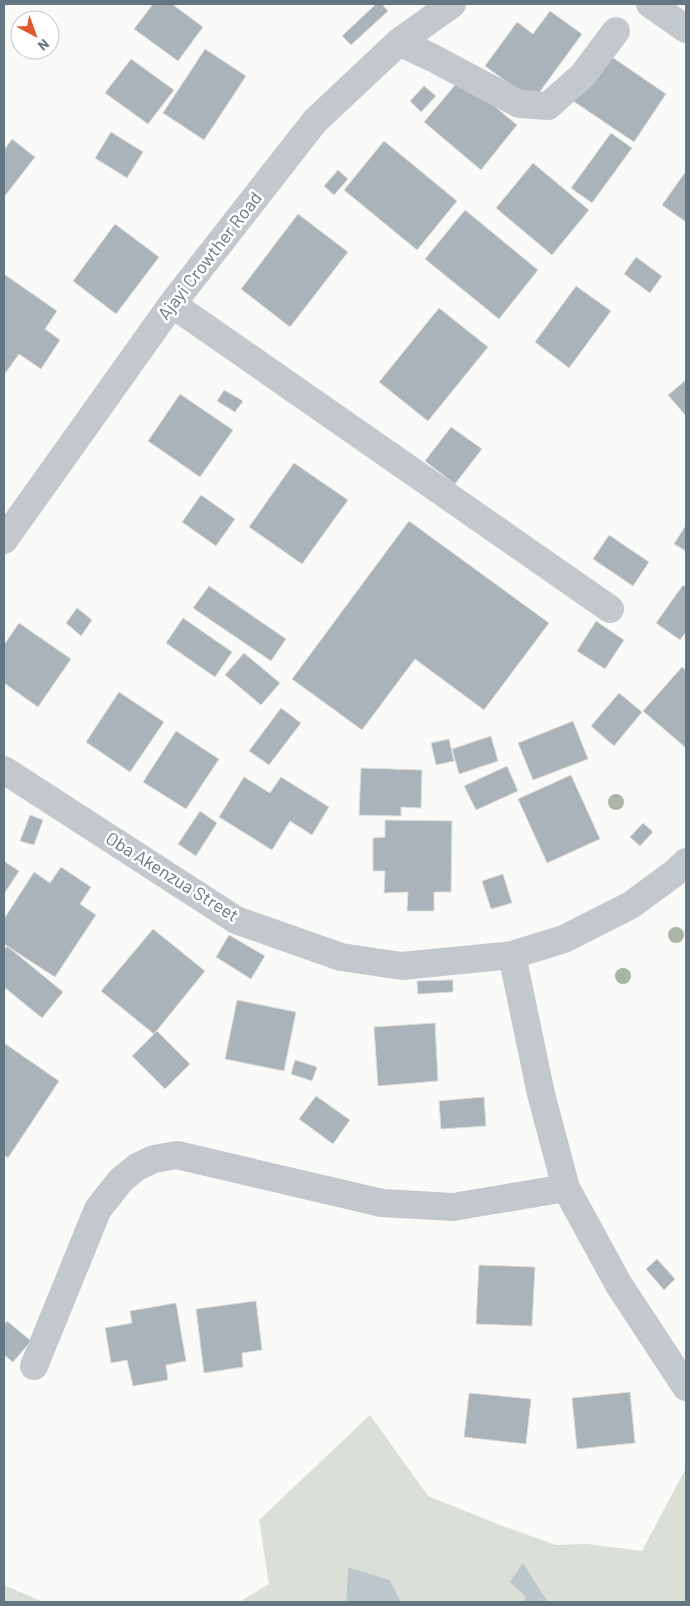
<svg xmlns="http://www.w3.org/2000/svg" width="690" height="1606" viewBox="0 0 690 1606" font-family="Barlow,sans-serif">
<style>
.green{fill:#dadfd7}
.water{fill:#bbc7cb}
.building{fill:#aab3b9;stroke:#dcdcda}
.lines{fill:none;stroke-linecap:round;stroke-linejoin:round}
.minor{stroke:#c3c8cc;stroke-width:28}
.tree{fill:#aab4a7}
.labels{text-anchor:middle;stroke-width:5;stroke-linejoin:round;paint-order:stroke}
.street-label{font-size:18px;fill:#657683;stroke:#fff}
</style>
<rect width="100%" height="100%" fill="#fafaf8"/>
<path class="green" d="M370,1415L428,1496L500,1525L556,1545L587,1544L642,1551L686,1468V1602H548L523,1563L526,1598L523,1602H401L390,1580L348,1567L346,1602H239L269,1584L259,1520Z
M4,1585L41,1601L47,1602H4Z"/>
<path class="water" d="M523,1563L548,1602H523L526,1597L510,1582Z
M348,1567L390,1580L401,1602H346Z"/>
<path class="building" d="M153,4H172L203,27L178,61L134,29Z
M376,4H382L388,11L351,45L342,36Z
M550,11L582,34L533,101L485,66L517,22L533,34Z
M205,49L246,76L204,140L163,113Z
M606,53L666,94L634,142L573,101Z
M131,59L174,90L148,124L105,93Z
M461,78L517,125L481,170L424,122Z
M424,86L436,96L421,112L410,101Z
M111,132L143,152L127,178L95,158Z
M611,133L632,148L592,203L571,188Z
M12,139L35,157L4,197V150Z
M384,141L457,201L417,250L344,190Z
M533,163L589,210L552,255L496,208Z
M338,170L348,179L334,195L324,186Z
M686,171V222L662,205Z
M465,210L538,270L499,319L425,259Z
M298,214L348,252L290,327L241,289Z
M115,224L159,257L116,314L73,281Z
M636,257L662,276L650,293L624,274Z
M4,274L57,311L45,329L60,340L41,369L19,354L4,375Z
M576,286L611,311L569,368L535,342Z
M439,308L488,347L428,421L379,382Z
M686,380V416L668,395Z
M224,390L243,401L235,412L217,401Z
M180,394L233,430L200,477L148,441Z
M451,427L482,449L455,484L425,461Z
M294,463L348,500L302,564L249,527Z
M201,495L235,519L216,546L182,522Z
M409,521L549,623L484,710L415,659L362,730L292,679Z
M686,525V551L674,544Z
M609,535L649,562L633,586L593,559Z
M683,585L686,587V632L680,640L656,623Z
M209,586L286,639L271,661L193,608Z
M77,608L92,620L81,636L66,623Z
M183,618L232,652L215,677L166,643Z
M596,621L624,640L605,669L577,651Z
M19,623L71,659L38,707L4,683V645Z
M244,653L280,683L261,705L225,675Z
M682,667L686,671V748L643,711Z
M119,692L164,722L130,772L86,742Z
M619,693L642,712L614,746L591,726Z
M281,708L301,723L269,765L249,751Z
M573,721L588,759L533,780L518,743Z
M176,731L219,759L186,809L143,782Z
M491,736L498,761L459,774L452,749Z
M449,739L454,761L436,765L431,743Z
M507,766L518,791L476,810L464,786Z
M361,768L422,770L421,808L401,807V816L359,815Z
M571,775L600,839L547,863L518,799Z
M244,777L270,793L281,777L329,807L312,835L290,821L272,850L219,817Z
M200,811L217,823L196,856L178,844Z
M30,815L43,820L34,845L20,841Z
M385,820L452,821L451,892H434V911H407L408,892L384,893L385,871H373V838L385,837Z
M643,823L653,832L640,846L630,837Z
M4,861L19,871L4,894Z
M61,867L91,887L80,904L96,915L55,977L4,944V919L34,872L50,883Z
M503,874L512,903L491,909L482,881Z
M153,929L205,971L154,1034L101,991Z
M229,935L265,956L251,979L216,957Z
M7,946L63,992L42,1018L4,987V950Z
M453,980V992L418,994L417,981Z
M237,1000L296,1012L284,1071L225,1059Z
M435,1023L438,1081L378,1086L374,1027Z
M157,1031L190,1064L165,1089L132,1056Z
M4,1043L59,1081L8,1158L4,1155Z
M295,1060L317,1067L312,1081L291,1074Z
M316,1096L350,1120L333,1144L299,1119Z
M484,1097L486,1126L441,1129L439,1101Z
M657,1259L675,1279L664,1290L646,1269Z
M479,1265L535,1267L532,1326L476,1324Z
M256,1301L262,1350L242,1353L243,1367L204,1373L196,1309Z
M176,1303L186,1361L166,1365L168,1380L133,1386L127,1360L111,1363L105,1328L132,1323L130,1311Z
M7,1321L31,1341L13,1362L4,1355V1326Z
M630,1392L635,1443L577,1449L572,1398Z
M469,1393L531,1399L526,1444L464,1437Z"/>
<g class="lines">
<path class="minor" d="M650,4L686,29
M399,42L433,58L519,104L548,106L583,75L616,31
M172,304L610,609
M4,540L172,304L315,121L399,42L452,4
M4,770L236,920L341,957L402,966L512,955L564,939L631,905L677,871L686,862
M512,955L541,1094L566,1188L619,1285L686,1387
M34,1366L98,1209L121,1180L137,1167L154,1159L177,1155L382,1203L453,1207L566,1188"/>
</g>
<g class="tree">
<circle cx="616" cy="802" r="8"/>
<circle cx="676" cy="935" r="8"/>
<circle cx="623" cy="976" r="8"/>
</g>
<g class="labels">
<g class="street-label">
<text transform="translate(210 256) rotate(-52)" y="6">Ajayi Crowther Road</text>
<text transform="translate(172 877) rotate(32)" y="6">Oba Akenzua Street</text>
</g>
</g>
<rect width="690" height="1606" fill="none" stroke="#657683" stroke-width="10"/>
<g transform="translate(35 35) rotate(139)"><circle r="24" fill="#ffffff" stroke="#c1c8cd"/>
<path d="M0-4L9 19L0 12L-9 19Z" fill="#e4572e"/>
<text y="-8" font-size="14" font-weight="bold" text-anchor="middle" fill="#657683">N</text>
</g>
</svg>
